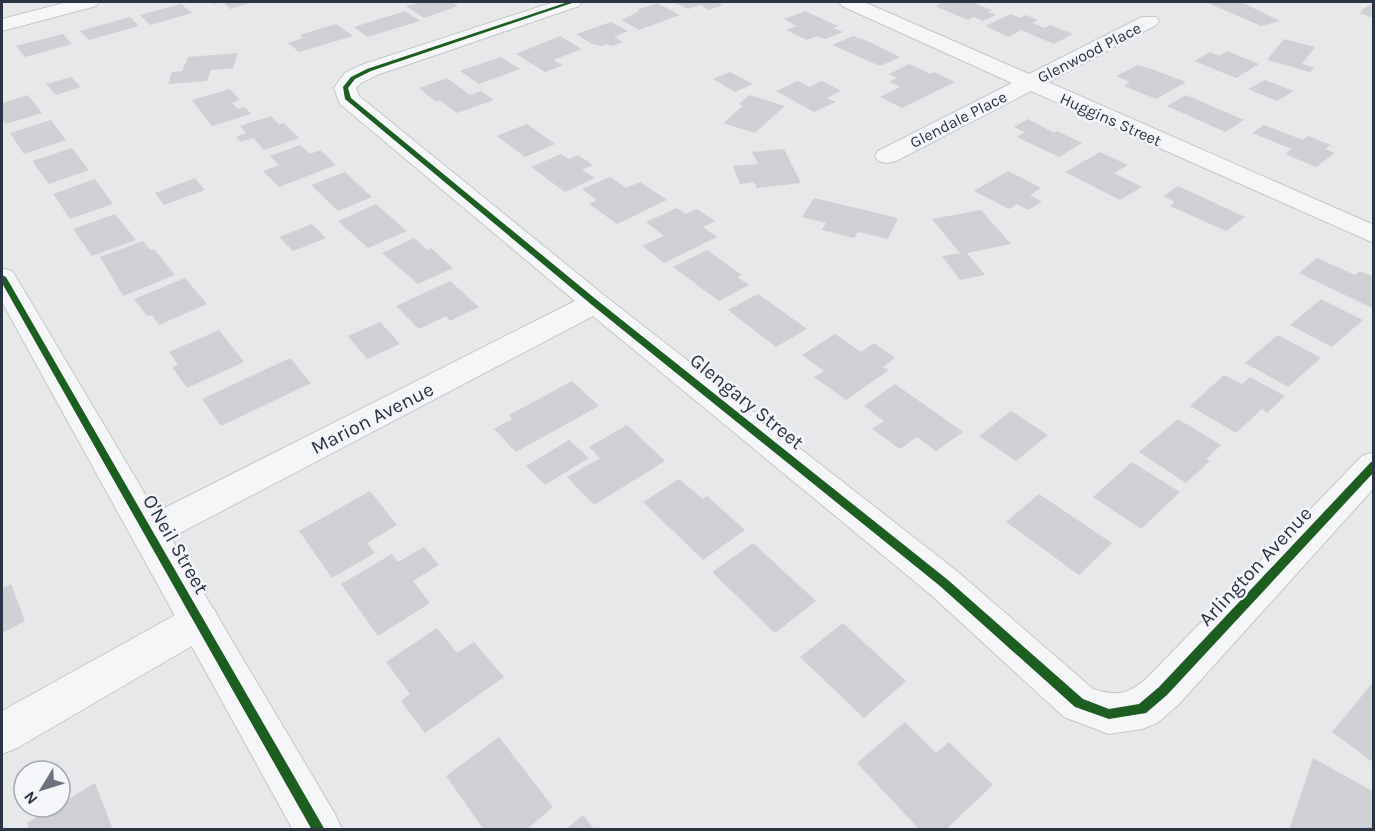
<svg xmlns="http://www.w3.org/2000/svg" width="1375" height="831" viewBox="0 0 1375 831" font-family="Karla,sans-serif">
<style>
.building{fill:#ced0d3}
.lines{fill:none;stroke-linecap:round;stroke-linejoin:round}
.minor-casing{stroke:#c4c6c8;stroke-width:2}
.tertiary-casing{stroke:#c4c6c8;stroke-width:2}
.minor{fill:#f5f6f7;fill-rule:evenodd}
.tertiary{fill:#f5f6f7;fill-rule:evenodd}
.cycleway-casing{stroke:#f4f6f9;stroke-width:4}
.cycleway{fill:#1b5e20;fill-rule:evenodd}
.labels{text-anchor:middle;stroke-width:5;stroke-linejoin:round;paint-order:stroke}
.far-street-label{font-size:16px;fill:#2b3445;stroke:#f4f6f9}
.street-label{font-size:20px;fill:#2b3445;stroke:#f4f6f9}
</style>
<rect width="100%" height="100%" fill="#e6e8ea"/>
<path class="building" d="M211,2H253L230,9L223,2L215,4Z
M422,2H451L458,6L424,18L406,6Z
M673,2H716L723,5L709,10L700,5L688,9Z
M944,2H971L992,10L988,12L996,15L983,21L974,17L968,20L935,6Z
M1206,2H1241L1280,21L1261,26Z
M657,3L680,15L639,30L621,20L640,11L637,10Z
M1374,3V18L1359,13L1363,11L1361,10Z
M181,4L192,13L150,25L140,15Z
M405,11L420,21L367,37L354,27Z
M805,11L838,26L833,28L843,32L825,39L817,36L807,40L786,30L797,26L784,19Z
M1011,14L1020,18L1026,15L1038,20L1032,23L1045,28L1050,25L1073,34L1054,44L1021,30L1009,37L985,26Z
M130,17L139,26L89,40L80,31Z
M611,22L628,31L614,37L623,42L612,46L607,44L601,46L592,44L576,34Z
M336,24L353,36L299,52L288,43L303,38L300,35Z
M63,34L72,44L25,57L16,46Z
M560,36L582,49L553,60L563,65L545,72L516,54Z
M853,36L865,40L900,57L880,66L832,45Z
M1284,39L1315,47L1302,64L1314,68L1310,72L1267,60Z
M1227,51L1259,64L1236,78L1194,61L1210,52L1219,56Z
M238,53L233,68L211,70L207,81L168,84L172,72L182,71L188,57Z
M501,57L520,69L479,84L460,71Z
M909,64L931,74L934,72L955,82L902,108L880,97L900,87L889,82L897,78L889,74Z
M1138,65L1154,70L1186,82L1156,99L1124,86L1130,82L1116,76Z
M730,72L753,84L735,92L713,79Z
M71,77L81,87L56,95L46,84Z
M447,78L470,95L481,91L494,100L457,113L440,100L436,102L419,88Z
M1265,80L1294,91L1277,101L1248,89Z
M798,81L809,87L822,81L841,91L827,98L836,102L814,112L776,91Z
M230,89L240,100L232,103L238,109L245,107L251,114L212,126L192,100Z
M28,95L42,113L6,124L2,118V103Z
M749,95L785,106L755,133L723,123L743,106L739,104Z
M1186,95L1244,120L1225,132L1167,106Z
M271,116L279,124L284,123L299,138L264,150L253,138L241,142L236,137L246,133L240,126Z
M1028,119L1054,133L1057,131L1082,143L1059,157L1017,137L1025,132L1014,127Z
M51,120L66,140L24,154L10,133Z
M527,124L555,144L525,157L497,136Z
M1264,125L1303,140L1308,136L1331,145L1325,149L1335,153L1316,167L1285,154L1292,149L1252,133Z
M300,145L310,154L320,150L336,165L279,187L263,171L279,165L270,156Z
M72,148L89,170L49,184L32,161Z
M784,149L801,183L757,188L754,182L740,184L733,166L758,164L752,152Z
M1100,152L1128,165L1114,173L1142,187L1120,200L1065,172Z
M561,154L569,159L578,155L593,165L582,170L595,178L565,192L531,167Z
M1008,171L1041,188L1030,195L1042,202L1028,210L1017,204L1009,209L974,191Z
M345,172L372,197L338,211L311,185Z
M610,177L626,188L640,182L667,200L617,224L589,204L597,200L582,189Z
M195,178L205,190L164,205L155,193Z
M95,179L113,204L70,219L53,194Z
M1178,186L1245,217L1226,231L1170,206L1175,202L1163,196Z
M814,198L898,218L888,239L858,232L854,238L822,230L826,223L802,217Z
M376,204L407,231L368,248L338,221Z
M677,208L686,214L697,209L715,221L703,227L717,237L664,263L642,246L664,236L646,222Z
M981,210L1011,244L967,253L985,275L960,280L942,256L960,253L932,219Z
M115,214L136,240L92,256L73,229Z
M312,224L326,238L293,251L279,237Z
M414,238L428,250L431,248L453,268L418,284L382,253Z
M143,241L150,250L154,249L175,275L123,296L100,257Z
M707,250L742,275L737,277L749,285L719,301L673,267Z
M1317,258L1355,275L1360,271L1374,277V309L1299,273Z
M185,278L207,304L159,325L152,315L147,316L134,299Z
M450,281L479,307L450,321L446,316L419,329L396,306Z
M758,294L807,329L776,347L728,310Z
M1321,299L1363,320L1332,347L1290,325Z
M380,322L400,344L367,359L348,336Z
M219,330L244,362L187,388L172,367L178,365L169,352Z
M835,334L861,352L874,343L895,358L883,367L889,370L846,400L814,377L824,371L802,355Z
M1278,335L1321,358L1288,387L1245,363Z
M290,358L311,383L221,426L202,399Z
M1224,375L1242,384L1250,377L1285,396L1267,413L1262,409L1236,433L1190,406Z
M572,381L599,406L516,452L494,429L512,419L509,415Z
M895,384L963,432L936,451L917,437L900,449L872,429L884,421L864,406Z
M1011,411L1048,435L1016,461L979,436Z
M1178,419L1221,445L1206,459L1210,461L1186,483L1139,452Z
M627,425L665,461L594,505L567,477L600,458L589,447Z
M569,440L589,458L545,485L526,466Z
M1132,462L1180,492L1141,529L1093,497Z
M679,479L703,499L707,496L745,530L703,560L643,502Z
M370,491L397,525L367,543L375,553L332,578L299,531Z
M1039,494L1112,543L1079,575L1006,522Z
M753,543L816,601L775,633L712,572Z
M424,547L439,565L413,581L430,603L378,636L341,584L392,554L398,562Z
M11,584L25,621L2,633V589Z
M843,623L906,681L864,718L800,657Z
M437,628L457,653L474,642L504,677L425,733L401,701L410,694L386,662Z
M1374,681V763L1332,732Z
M905,722L936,753L949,742L993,785L945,830H920L857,763Z
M499,737L553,807L526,830H484L446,776Z
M1313,758L1374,792V830H1289Z
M95,783L113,830H29L27,823L54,807H60V804Z
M583,815L595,830H565Z"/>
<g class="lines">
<g class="minor-casing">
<path id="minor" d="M68,2H99L96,6L2,31V19Z
M554,2H582L579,6L377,75L361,83L356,88L359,96L605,296L958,572L1093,689C1118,697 1129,694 1148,677L1362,456L1374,452V488L1178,705L1157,723L1142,729L1109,734L1064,717L930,594L593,316L161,543L148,548L135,543L130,533L135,523L575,301L340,104L334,88L345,73L361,65Z
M839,2H864L1029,74L1142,17H1156L1159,21L1156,25L1048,82L1374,225V243L1031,91L896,161L887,163L878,161L875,156L878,151L1012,83L842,6Z
M200,604L214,609L220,621L214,633L17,748L2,754V711L186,609Z"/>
</g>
<g class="tertiary-casing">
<path id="tertiary" d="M2,268L12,271L16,277L335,814L342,830H293L2,302Z"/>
</g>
<use href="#minor" class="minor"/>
<use href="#tertiary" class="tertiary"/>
<g class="cycleway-casing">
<path id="cycleway" d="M568,2H575L371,71L355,79L348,88L351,98L598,301L948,580L1083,699L1109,709L1139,704L1159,687L1371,462H1374V472L1167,695L1146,713L1109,719L1075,707L940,586L592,305L345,99L343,87L351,77L367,69Z
M2,275L6,277L325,830H312L2,283Z"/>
</g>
<use href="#cycleway" class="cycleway"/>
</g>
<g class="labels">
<g class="far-street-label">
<text transform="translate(1089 52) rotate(-27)" y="6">Glenwood Place</text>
<text transform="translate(958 119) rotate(-27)" y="6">Glendale Place</text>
<text transform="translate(1111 119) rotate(24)" y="6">Huggins Street</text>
</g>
<g class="street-label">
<text transform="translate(747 401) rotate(39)" y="7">Glengary Street</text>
<text transform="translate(372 418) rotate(-27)" y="7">Marion Avenue</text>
<text transform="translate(176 544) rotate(60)" y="7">O'Neil Street</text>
<text transform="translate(1255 566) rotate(-47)" y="7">Arlington Avenue</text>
</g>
</g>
<rect width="1375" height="831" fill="none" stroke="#2b3445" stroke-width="6"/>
<g transform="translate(42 789) rotate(232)"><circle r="28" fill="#f4f6f9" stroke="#a4a8b1" stroke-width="1.5"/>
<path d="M0-4.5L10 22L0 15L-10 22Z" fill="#6c737f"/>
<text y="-9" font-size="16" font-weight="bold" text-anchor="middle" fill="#2b3445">N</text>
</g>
</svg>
